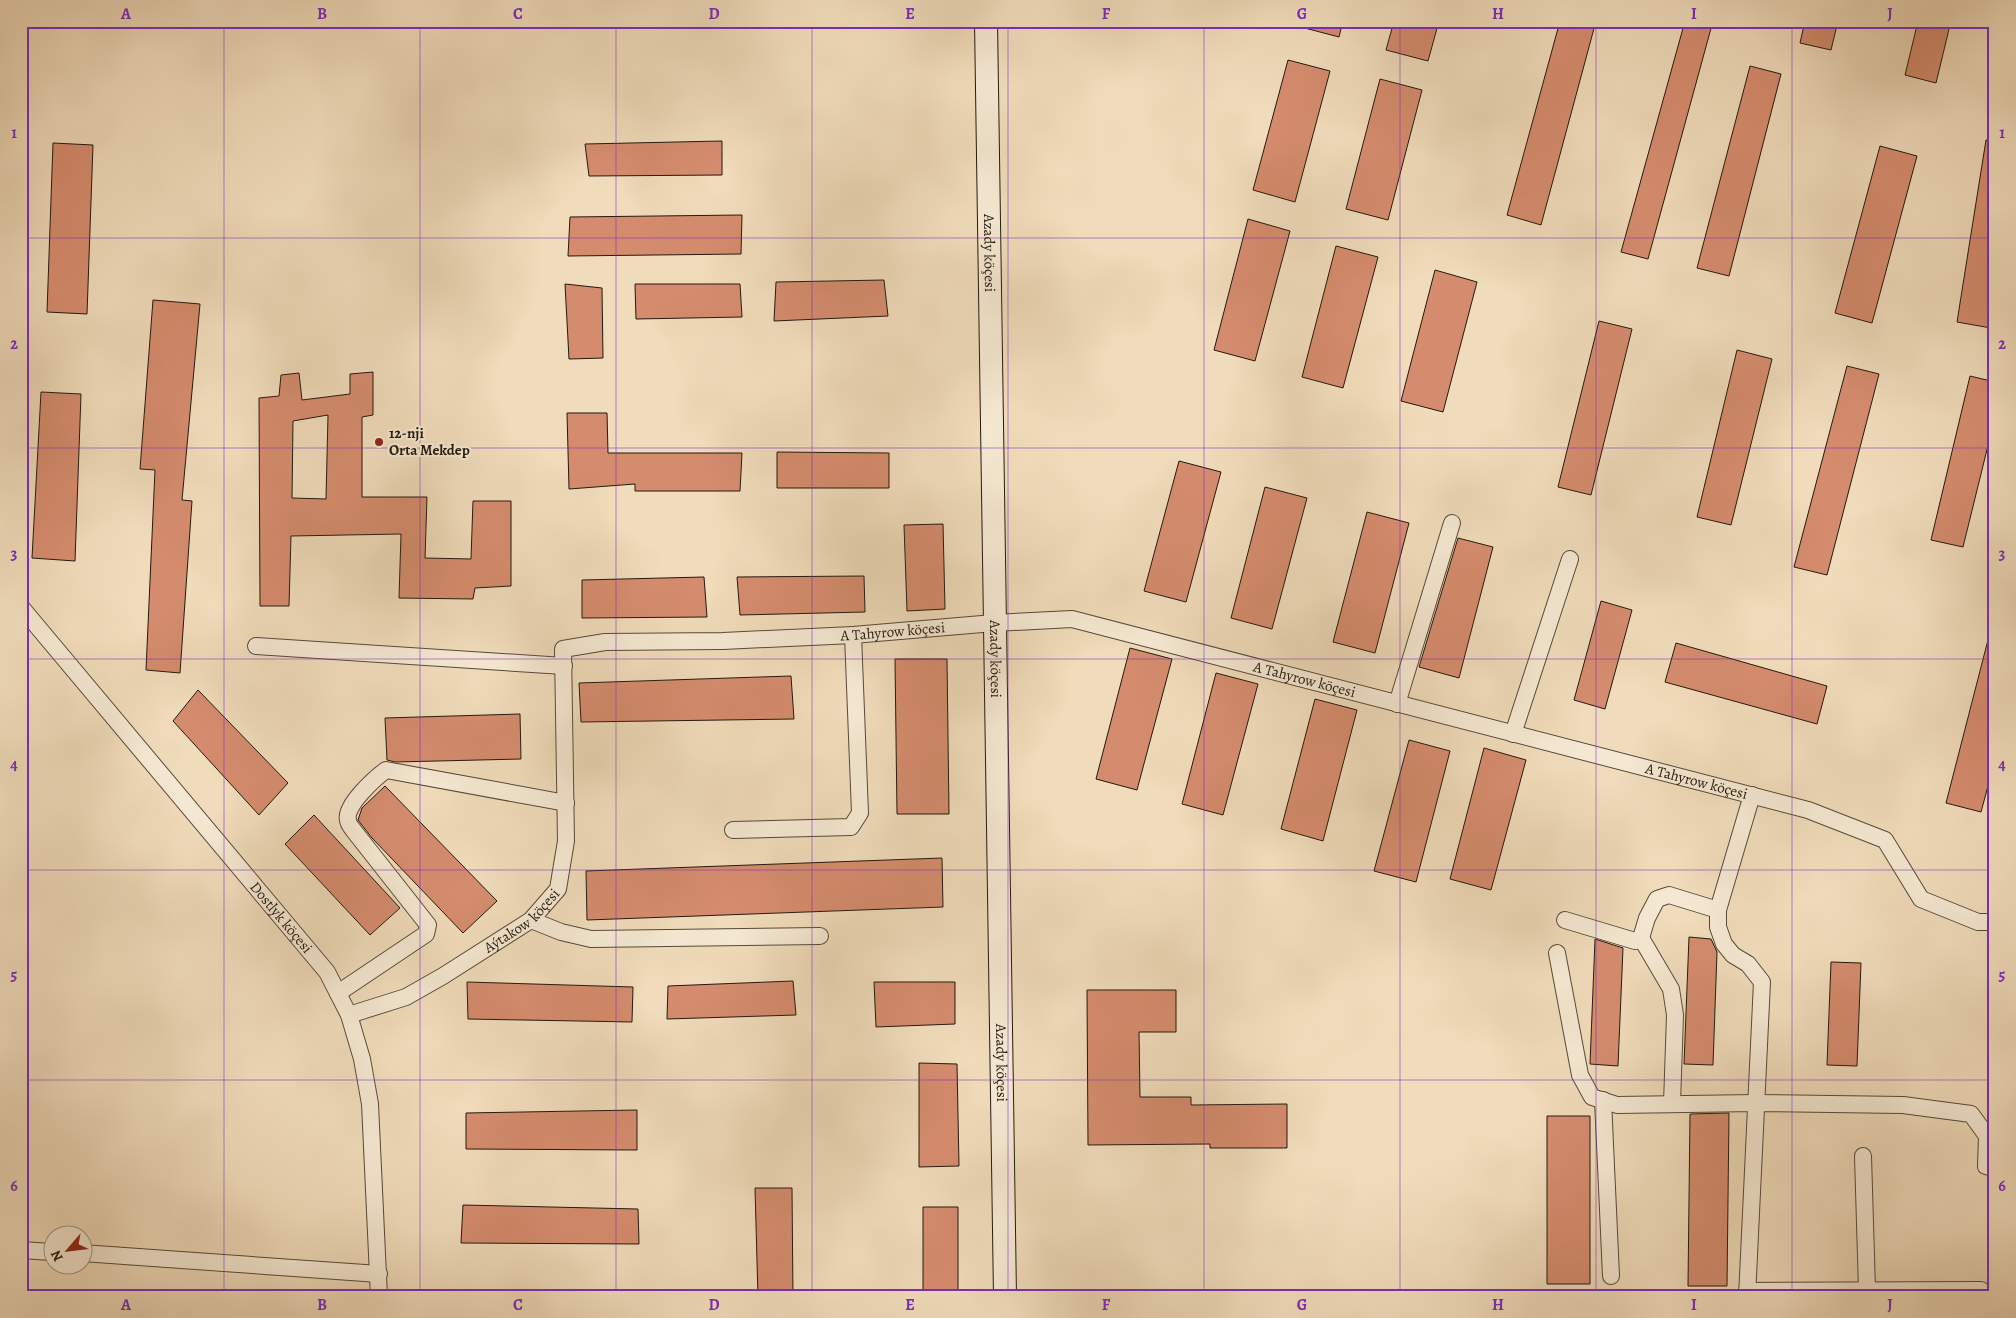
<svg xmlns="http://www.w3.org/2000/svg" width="2016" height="1318" viewBox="0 0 2016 1318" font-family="Alegreya,serif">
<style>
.building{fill:#d58c6e;stroke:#23190e;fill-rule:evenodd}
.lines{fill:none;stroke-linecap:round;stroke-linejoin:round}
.street-casing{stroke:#564a39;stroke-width:18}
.secondary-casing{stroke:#23190e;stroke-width:24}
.street{stroke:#f5e8d2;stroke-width:16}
.secondary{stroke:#f5e8d2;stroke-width:22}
.grid{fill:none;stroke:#7b2cbf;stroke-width:1;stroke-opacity:0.55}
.poi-dot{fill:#8f2418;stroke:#f5e8d2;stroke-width:2}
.labels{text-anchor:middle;stroke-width:4;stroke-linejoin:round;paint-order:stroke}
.street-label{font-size:15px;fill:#23190e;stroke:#f5e8d2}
.poi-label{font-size:15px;font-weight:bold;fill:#23190e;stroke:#f5e8d2;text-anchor:start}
.neatline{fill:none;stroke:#7b2cbf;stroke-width:2}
.grid-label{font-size:16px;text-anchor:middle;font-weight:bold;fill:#7b2cbf}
</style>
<rect width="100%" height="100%" fill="#f0dbba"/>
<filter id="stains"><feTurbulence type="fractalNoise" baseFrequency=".004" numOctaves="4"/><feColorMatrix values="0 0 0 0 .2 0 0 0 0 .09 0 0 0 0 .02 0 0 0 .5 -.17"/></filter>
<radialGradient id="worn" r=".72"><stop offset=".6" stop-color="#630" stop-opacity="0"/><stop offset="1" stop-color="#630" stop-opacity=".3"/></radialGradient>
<path class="building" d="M1297,21H1343L1339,37L1297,26Z
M1394,21H1439L1428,61L1386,50Z
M1560,21H1596L1541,225L1507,215Z
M1685,21H1713L1648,259L1621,252Z
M1805,21H1838L1831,50L1800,43Z
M1918,21H1951L1936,83L1905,75Z
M1288,60L1330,71L1295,202L1253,190Z
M1750,66L1781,74L1729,276L1697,268Z
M1380,79L1422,90L1388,220L1346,209Z
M1986,140L1995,141V306L1991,328L1957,322Z
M722,141V175L589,176L585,144Z
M53,143L93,145L87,314L47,312Z
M1880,146L1917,156L1872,323L1835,313Z
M742,215L741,254L568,256L570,217Z
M1248,219L1290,231L1255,361L1214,350Z
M1336,246L1378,257L1343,388L1302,377Z
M1435,270L1477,282L1443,412L1401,401Z
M884,280L888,316L774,321L776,282Z
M565,284L602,288L603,358L569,359Z
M635,284H740L742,317L636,319Z
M153,300L200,304L182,500L192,501L180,673L146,670L155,470L140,469Z
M1599,321L1632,329L1591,495L1558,487Z
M1737,350L1772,359L1731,525L1697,517Z
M1847,366L1879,374L1827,575L1794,567Z
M373,372V415L362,417V497H427L425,558L471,559L473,501H511V586L475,588L473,599L399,598L401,534L291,536L289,606H260L259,398L279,396L281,375L299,373L302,400L350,394V374ZM328,415L326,499L292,498L293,421Z
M1970,376L1995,382V417L1963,547L1931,540Z
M41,392L81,394L75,561L32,558Z
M567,413H607L608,453H742L740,491H635V484L569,489Z
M777,452L889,453V488H777Z
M1179,461L1221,472L1186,602L1144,591Z
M1265,487L1307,498L1272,629L1231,618Z
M1367,512L1409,523L1375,653L1333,642Z
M943,524L945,609L907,611L904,525Z
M1458,538L1493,547L1459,678L1419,667Z
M864,576L865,612L740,615L737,577Z
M704,577L707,617L582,618V580Z
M1601,601L1632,610L1605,709L1574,700Z
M1989,636L1995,637V760L1981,812L1946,803Z
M1676,643L1827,686L1817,724L1665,682Z
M1130,648L1172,659L1137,790L1096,779Z
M895,659H947L949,814H897Z
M1216,673L1258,684L1223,815L1182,804Z
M791,676L794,719L581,722L579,683Z
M198,690L288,783L259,815L173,721Z
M1315,699L1357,710L1323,841L1281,829Z
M520,714L521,759L395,762L387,760L385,718Z
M1409,740L1450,751L1416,882L1374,871Z
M1484,748L1526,760L1491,890L1450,879Z
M385,786L497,901L463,933L372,838L358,820L362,808Z
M314,815L400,908L370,935L285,844Z
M942,858L943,907L587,920L586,871Z
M1689,937L1711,939L1717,952L1713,1065L1684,1064Z
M1595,939L1623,948L1618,1066L1590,1064Z
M1831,962L1861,963L1857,1066L1827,1065Z
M793,981L796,1015L667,1019L668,986Z
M467,982L633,987L632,1022L468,1019Z
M874,982H955V1024L876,1027Z
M1087,990H1176V1032H1139L1140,1097H1191V1105L1287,1104V1148H1210V1144L1088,1145Z
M919,1063L957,1064L959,1166L919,1167Z
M637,1110V1150L466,1149V1113Z
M1729,1113L1727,1286H1688L1690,1114Z
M1547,1116H1590V1284H1547Z
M755,1188H792L793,1297H758Z
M463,1205L638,1209L639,1244L461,1243Z
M923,1207H958V1297H923Z"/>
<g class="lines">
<g class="street-casing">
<g id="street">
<path id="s1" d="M21,607L327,972L349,1015L362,1059L370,1104L379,1297"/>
<path d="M256,646L564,666"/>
<path d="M1397,704L1452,523"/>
<path d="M1513,734L1570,559"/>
<path d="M733,830L851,827L860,813L853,635"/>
<path d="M531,920L561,932L591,939L820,936"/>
<path d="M1565,920L1635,941L1641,938L1647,918L1657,899L1669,895L1718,910"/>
<path d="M1641,938L1671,989L1675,1015L1672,1104"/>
<path d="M1557,953L1580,1075L1592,1097L1617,1105L1756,1103L1903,1105L1971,1114L1987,1136L1986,1166L1995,1169"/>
<path d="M338,993L426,934L428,925L354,831C352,828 348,824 348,820C344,806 375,778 386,770L566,803"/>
<path id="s2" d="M349,1015L406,997L443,976L531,920L558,889L566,841L563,649L605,642L723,641L853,635L994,623L1072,619L1808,810L1885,840L1921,899L1978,922H1995"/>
<path d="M1603,1100L1611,1276"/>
<path d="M1863,1156L1867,1290"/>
<path d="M21,1250L52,1252"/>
<path d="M82,1253L379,1274"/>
<path d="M1747,1291L1981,1290"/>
<path d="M1747,1297L1762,982L1748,964L1733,955L1724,944L1718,927V910L1752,795"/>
</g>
</g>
<g class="secondary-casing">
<g id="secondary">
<path id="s3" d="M986,21L1005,1297"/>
</g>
</g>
<use href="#street" class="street"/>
<use href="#secondary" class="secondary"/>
</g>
<path class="grid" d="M224,21V1297M420,21V1297M616,21V1297M812,21V1297M1008,21V1297M1204,21V1297M1400,21V1297M1596,21V1297M1792,21V1297M21,238H1995M21,448H1995M21,659H1995M21,870H1995M21,1080H1995"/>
<circle class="poi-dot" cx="379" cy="442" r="5"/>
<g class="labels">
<g class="street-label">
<text dy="5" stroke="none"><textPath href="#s3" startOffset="232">Azady köçesi</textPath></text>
<text dy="5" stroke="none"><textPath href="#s2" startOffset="819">A Tahyrow köçesi</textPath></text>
<text dy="5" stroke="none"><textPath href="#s3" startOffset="638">Azady köçesi</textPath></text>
<text dy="5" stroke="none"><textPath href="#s2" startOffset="1239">A Tahyrow köçesi</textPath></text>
<text dy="5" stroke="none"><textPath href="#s2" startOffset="1644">A Tahyrow köçesi</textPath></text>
<text dy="5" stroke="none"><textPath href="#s1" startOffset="405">Dostlyk köçesi</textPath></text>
<text dy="5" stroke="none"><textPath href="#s2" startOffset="199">Aýtakow köçesi</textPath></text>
<text dy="5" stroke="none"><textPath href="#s3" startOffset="1042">Azady köçesi</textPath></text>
</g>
<g class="poi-label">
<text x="389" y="438">12-nji<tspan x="389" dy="17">Orta Mekdep</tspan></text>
</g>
</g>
<rect width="2016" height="1318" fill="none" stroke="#f0dbba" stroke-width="55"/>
<g transform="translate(68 1250) rotate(242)"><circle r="24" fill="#f5e8d2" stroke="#a19584"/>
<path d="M0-4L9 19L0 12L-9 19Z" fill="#8f2418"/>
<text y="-8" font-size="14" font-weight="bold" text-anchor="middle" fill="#23190e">N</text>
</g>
<rect x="28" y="28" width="1960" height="1262" class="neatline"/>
<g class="grid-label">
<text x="126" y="19">A</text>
<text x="322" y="19">B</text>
<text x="518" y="19">C</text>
<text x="714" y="19">D</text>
<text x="910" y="19">E</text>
<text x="1106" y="19">F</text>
<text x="1302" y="19">G</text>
<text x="1498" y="19">H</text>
<text x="1694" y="19">I</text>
<text x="1890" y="19">J</text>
<text x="14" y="138">1</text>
<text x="2002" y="138">1</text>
<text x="14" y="349">2</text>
<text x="2002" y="349">2</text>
<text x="14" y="559">3</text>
<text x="2002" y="559">3</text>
<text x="14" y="770">4</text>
<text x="2002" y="770">4</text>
<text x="14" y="980">5</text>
<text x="2002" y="980">5</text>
<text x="14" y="1191">6</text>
<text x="2002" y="1191">6</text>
<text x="126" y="1310">A</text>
<text x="322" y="1310">B</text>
<text x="518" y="1310">C</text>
<text x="714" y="1310">D</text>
<text x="910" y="1310">E</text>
<text x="1106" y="1310">F</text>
<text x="1302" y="1310">G</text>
<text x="1498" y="1310">H</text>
<text x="1694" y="1310">I</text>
<text x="1890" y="1310">J</text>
</g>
<rect width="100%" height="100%" filter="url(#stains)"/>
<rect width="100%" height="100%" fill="url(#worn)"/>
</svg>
